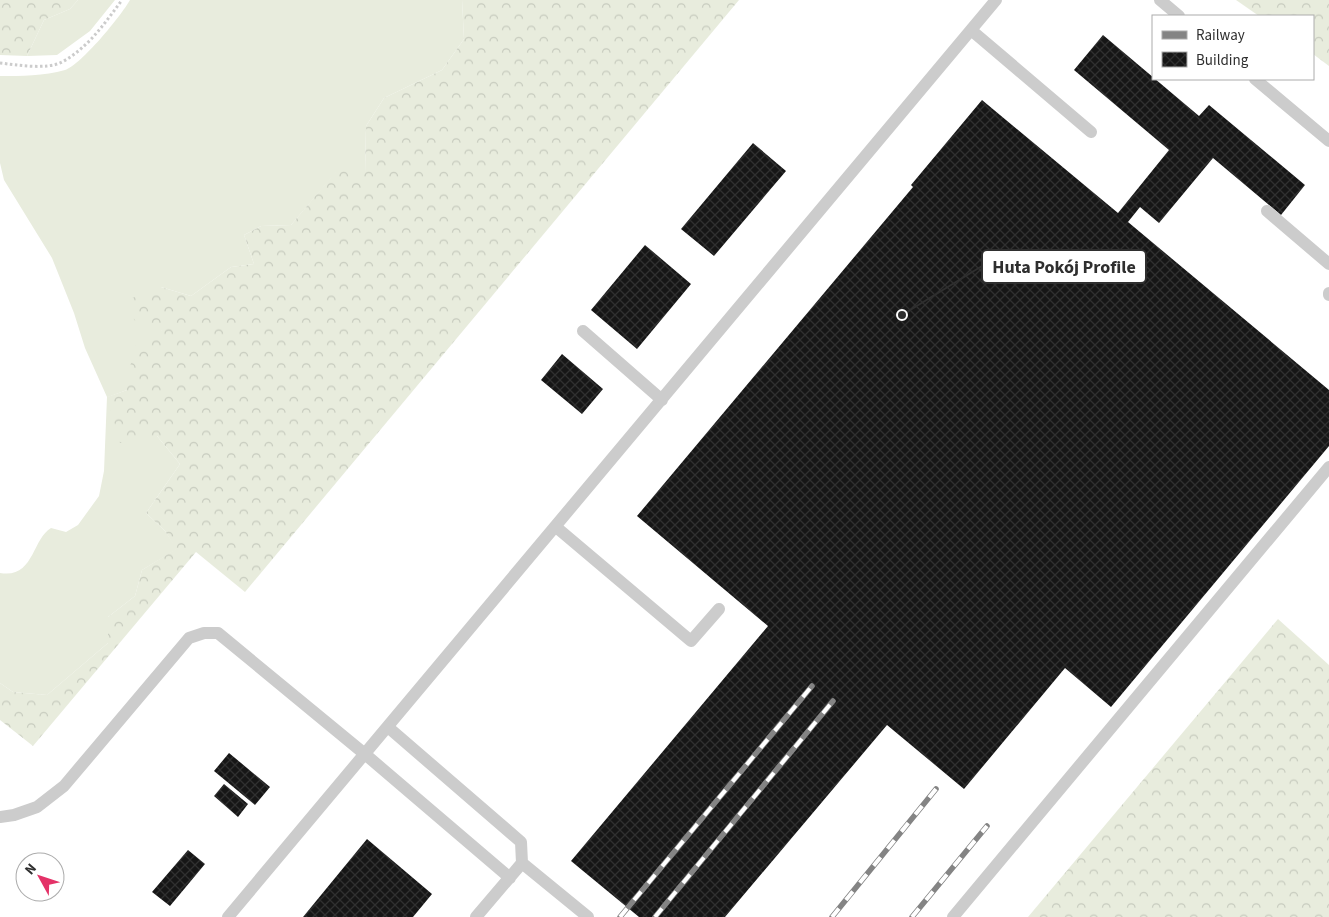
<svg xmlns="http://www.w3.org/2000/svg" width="1329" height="917" viewBox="0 0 1329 917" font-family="'Source Sans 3',sans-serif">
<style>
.grass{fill:#e8ecdd}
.forest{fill:url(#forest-crowns)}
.building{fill:url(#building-cross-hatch)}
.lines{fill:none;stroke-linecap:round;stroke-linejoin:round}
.path{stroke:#ccc;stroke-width:3;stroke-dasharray:2.5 2.5;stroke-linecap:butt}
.lane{stroke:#ccc;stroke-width:12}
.rail-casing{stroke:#848484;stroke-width:5.5}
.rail{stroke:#fff;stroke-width:4;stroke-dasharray:11;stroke-linecap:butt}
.leader{fill:none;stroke:#2f2f2f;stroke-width:2}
.callout-dot{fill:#2f2f2f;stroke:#fff;stroke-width:2}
.callout{fill:#fff;stroke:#2f2f2f;stroke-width:2}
.callout-label{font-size:18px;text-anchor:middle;font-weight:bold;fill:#2f2f2f}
</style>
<defs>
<pattern id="forest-crowns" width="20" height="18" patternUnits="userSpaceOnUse" patternTransform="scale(1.25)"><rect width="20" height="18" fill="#e8ecdd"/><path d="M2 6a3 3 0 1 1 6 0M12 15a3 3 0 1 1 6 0" fill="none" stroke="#c7cbbe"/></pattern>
<pattern id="building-cross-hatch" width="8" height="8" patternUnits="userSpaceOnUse" patternTransform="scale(1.25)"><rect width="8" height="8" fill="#161616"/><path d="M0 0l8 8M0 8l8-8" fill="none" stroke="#303030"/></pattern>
</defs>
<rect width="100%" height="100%" fill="#fff"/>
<path class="grass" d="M78,0H115L90,31L57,55L27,56L44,20L70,9Z
M130,0H462L464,39L442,70L384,98L366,126L365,174L338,170L291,225L261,226L244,235L254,264L231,267L191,296L161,287L162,330L127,390L108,397L157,436L180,464L146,513L165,531L177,549L142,570L135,596L108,617V643L47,695L13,692L0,683V573C34,579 32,539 51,528L66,532L78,525L99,496L104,471L107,397L85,348L74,313L52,258L4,180L0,163V76C21,76 44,76 65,70C81,65 121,16 130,0Z"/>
<path class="forest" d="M0,0H78L70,9L44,20L27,56L0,55Z
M462,0H739L245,592L196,552L33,746L0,720V683L13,692L47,695L108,643V617L135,596L142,570L176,549L165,531L146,513L180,464L157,436L120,443L107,397L127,390L126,381L136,345L162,330L134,320L132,298L161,287L191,296L231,267L254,264L244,235L261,226L291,225L338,169L365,173L366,126L384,98L442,70L464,39Z
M1236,0H1329V66L1313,54V16H1259Z
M1278,619L1329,665V917H1028Z"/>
<path class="building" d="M1103,35L1199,116L1209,105L1305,185L1281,215L1213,158L1159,223L1140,207L1128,222L1329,390V446L1111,707L1065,668L964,789L887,725L725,917H639L571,861L768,626L637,516L913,187L911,185L982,100L1118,213L1169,150L1074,70Z
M753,143L786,171L714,256L681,229Z
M645,245L691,284L637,349L591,310Z
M562,354L603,389L582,414L541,380Z
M229,753L270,787L255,805L214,771Z
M224,784L248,804L238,817L214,796Z
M367,839L432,894L413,917H303Z
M188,850L205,864L170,906L152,892Z"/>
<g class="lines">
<path class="path" d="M0,63C17,65 47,70 62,62C88,48 105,23 122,0"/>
<path class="lane" d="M1160,0L1179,16
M971,30L1091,132
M1255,79L1329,141
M1267,211L1329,264
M1329,293V295
M583,331L662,400
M556,527L691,641L719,609
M389,728L521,842L522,863L476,917
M0,817L14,815L37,807L64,786L189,638L204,633H218L366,755L510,878
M522,863L588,917
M228,917L996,0
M953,917L1329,467"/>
<g class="rail-casing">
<path id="rail" d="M620,917L812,686
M655,917L833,701
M832,917L936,789
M912,917L987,826"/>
</g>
<use href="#rail" class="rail"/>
</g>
<path class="leader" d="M902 315L982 266"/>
<circle class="callout-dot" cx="902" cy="315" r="5"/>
<rect class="callout" x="982" y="250" width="164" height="33" rx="5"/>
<g class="callout-label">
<text x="1064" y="273">Huta Pokój Profile</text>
</g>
<rect x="1152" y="15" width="162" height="65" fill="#ffffff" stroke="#acacac"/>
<rect x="1162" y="31" width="25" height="8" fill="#848484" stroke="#acacac"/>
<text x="1196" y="40" font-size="15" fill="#2f2f2f">Railway</text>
<rect x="1162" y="52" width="25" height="15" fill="url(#building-cross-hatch)" stroke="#acacac"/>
<text x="1196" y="65" font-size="15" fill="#2f2f2f">Building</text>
<g transform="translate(40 877) rotate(310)"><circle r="24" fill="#ffffff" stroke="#acacac"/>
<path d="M0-4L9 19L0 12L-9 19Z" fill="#e43268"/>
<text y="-8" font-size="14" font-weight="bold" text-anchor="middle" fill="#2f2f2f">N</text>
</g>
</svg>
